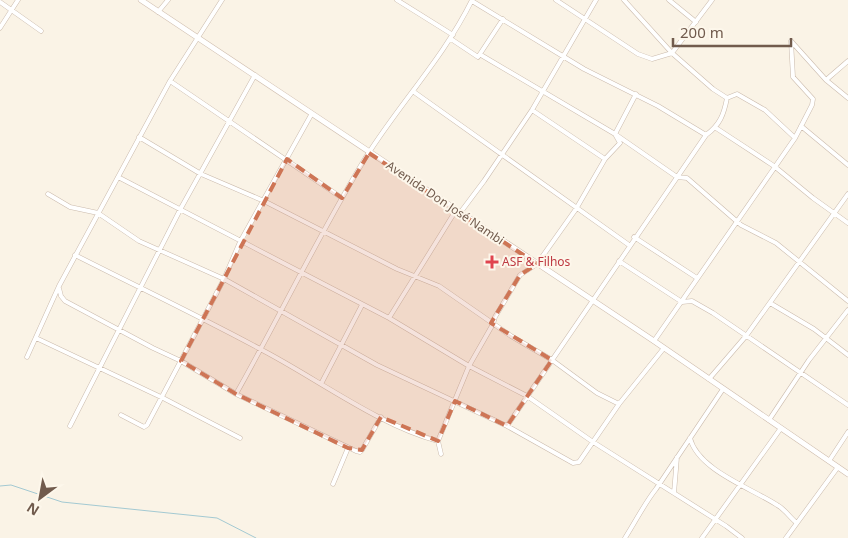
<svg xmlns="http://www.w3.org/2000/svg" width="848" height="538" viewBox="0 0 848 538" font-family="'Noto Sans',sans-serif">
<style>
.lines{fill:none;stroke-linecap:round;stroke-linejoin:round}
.stream{stroke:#a3c9d2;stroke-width:1}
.street-casing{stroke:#cbbbad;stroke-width:5}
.secondary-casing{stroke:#cfbdae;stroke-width:6}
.street{stroke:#fff;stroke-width:4}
.secondary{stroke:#fff;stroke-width:5}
.marked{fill:#ce7555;fill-opacity:0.2;stroke:#ce7555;stroke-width:4;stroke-dasharray:10 6;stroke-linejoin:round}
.health-dot{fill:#e0444e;stroke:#fdf7eb;stroke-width:2}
.labels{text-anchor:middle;stroke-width:4;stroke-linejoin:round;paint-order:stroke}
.street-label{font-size:12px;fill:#715b4d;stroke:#fdf7eb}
.health-label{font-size:12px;fill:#be3a42;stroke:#fdf7eb;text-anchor:start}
</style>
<rect width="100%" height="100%" fill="#faf3e6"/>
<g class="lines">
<path class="stream" d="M0,486L11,485L62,502L217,518L256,538"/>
<g class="street-casing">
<path id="street" d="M397,0L453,35
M556,0L638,54L652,59L672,53L712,0
M624,0L672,53L713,89L727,98
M669,0L696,22
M472,1L584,69L658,106L706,135
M0,2L41,31
M158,12L168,0
M0,28L18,0
M451,39L478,57L503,19
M791,41L826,80L848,98
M481,55L615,134L677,177L687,178L741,225L776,243L848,301
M826,80L848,61
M170,81L342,198
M414,92L629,245
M727,98L737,94L765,110L795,138
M532,110L605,159
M801,126L848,165
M716,128L774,166L813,198L848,223
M139,137L201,174L264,201L397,269L439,286L511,336L552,360L597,393L619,404
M118,177L389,318L469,366L527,396L593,442L726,526L742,538
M48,194L70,207L98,213L139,241L224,279L377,365L507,426L573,463L579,462L619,404L664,348
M634,237L697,278
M75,255C138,287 201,317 262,350C316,378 380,426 438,441
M619,261L682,302L692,301L713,313L848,405
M59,288L61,296L65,301L153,348L181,361L236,394L356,451L360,452L362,450L381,417
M770,303L814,329L848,355
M389,318L453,215L460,213L484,181L532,110L596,0
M36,338L163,398L240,438
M654,341L795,138L812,105L813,99L793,77L791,41
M27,357L59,286L170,81L222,0
M709,379L746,336L848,194
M321,384L362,305
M236,394C280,316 319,234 366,157C400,103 444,57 472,0
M121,415L144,427L147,425L224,279L240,242L311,115
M769,420L809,360L848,310
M70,426L181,208L255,75
M507,426L706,135C720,125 724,114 727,98
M690,438C698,470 751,488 777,505C785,509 790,518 797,523
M441,454L438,441L469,366L493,324L495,317L520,275L537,264L576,209L605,159L620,143L615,134L636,94
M829,461L848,432
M333,484L348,448
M674,493L677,457
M625,538C636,521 644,504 656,489L723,389
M702,538L781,428
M786,538L838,467"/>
</g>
<g class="secondary-casing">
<path id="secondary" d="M141,0L654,341L848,474"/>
</g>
<use href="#street" class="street"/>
<use href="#secondary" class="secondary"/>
</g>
<path class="marked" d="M369,153L537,264L520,275L491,323L552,360L507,426L455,401L438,441L381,417L362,450L348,448L236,394L181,361L287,159L342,198Z"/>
<path class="health-dot" d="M489.5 254.5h5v5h5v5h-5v5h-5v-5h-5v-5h5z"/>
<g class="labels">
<g class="street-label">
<text transform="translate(445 203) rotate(34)" y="4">Avenida Don José Nambi</text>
</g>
<g class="health-label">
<text x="502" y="266">ASF &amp; Filhos</text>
</g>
</g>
<g transform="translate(40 498) rotate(212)" stroke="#fdf7eb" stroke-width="4" paint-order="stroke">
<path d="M0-4L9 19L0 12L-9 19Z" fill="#715b4d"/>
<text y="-8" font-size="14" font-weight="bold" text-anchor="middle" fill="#715b4d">N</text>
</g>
<path d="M673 38v8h118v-8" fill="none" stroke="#715b4d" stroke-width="2.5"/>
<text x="680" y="38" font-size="15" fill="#715b4d" stroke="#fdf7eb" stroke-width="4" paint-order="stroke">200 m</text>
</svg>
